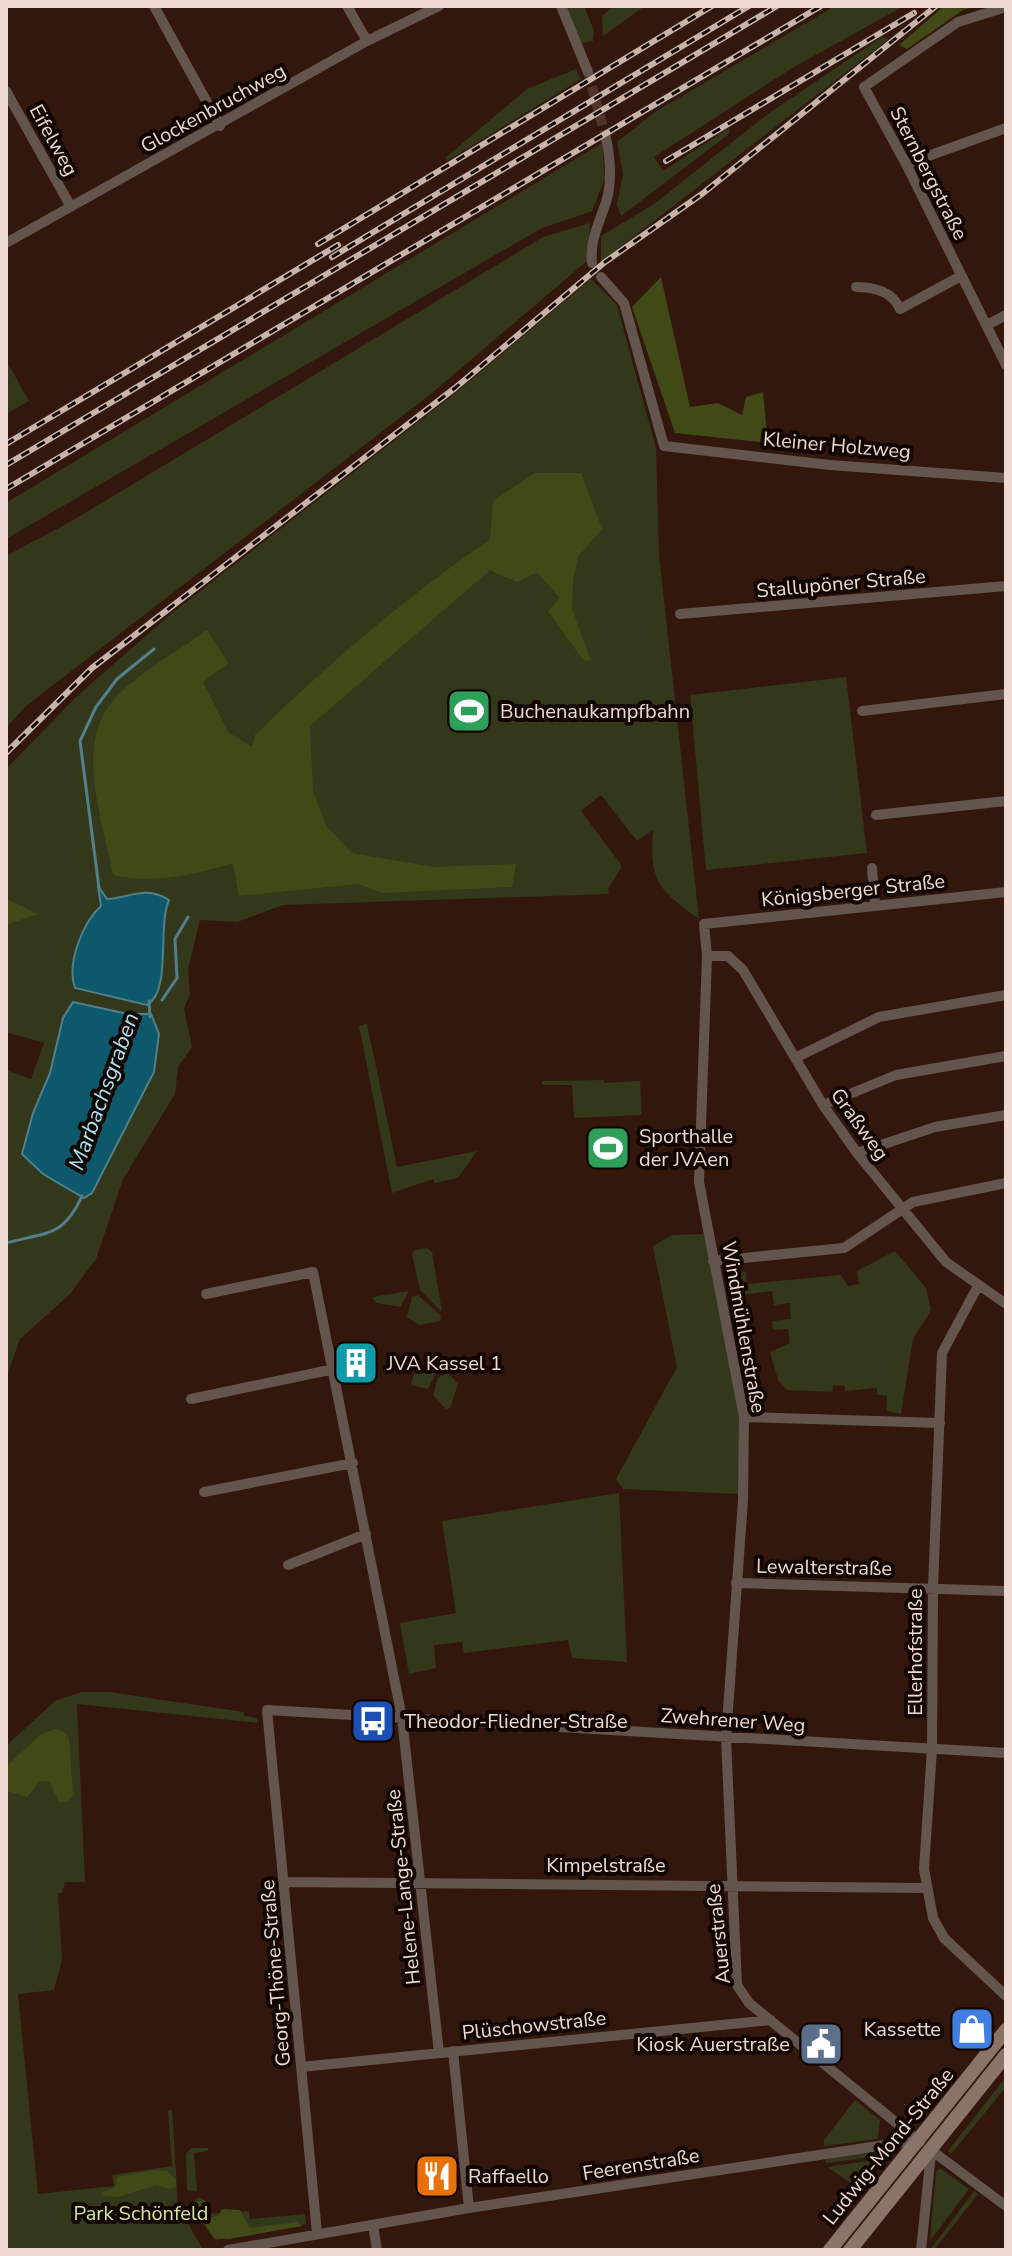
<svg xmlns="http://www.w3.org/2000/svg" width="1012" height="2256" viewBox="0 0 1012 2256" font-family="'Nunito Sans',sans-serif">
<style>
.green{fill:#323819}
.forest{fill:#414a17}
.water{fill:#0e586c;stroke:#517f8b;stroke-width:2}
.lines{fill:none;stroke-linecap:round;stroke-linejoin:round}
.stream{stroke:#517f8b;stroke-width:3}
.minor-tunnel{stroke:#4f342a;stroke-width:10;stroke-dasharray:10 5;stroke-linecap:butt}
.minor{stroke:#63554e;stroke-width:10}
.secondary{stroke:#8a7367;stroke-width:14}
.rail-casing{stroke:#c8b3aa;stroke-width:6}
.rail{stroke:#120603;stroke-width:3;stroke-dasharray:9;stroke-linecap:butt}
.labels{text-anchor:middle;stroke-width:8;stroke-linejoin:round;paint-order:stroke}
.street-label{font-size:20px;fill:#eedad2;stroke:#120603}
.poi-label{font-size:20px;fill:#eedad2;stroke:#120603;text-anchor:start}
.park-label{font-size:20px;fill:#d5e697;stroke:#120603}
.water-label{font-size:22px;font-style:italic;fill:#ace3f7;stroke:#120603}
</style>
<rect width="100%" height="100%" fill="#33170c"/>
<path class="green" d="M566,6H584L594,31L593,41L581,43Z
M614,6H645L603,36L602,16Z
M835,6H904L794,67L654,157L663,171L729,128V134L621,216L617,204L623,174L617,142L655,112Z
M882,37L889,39L601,262V236L654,204L769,113Z
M576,69L581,79L447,161L445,158L527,89Z
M602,143L605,178L592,211L542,228L6,539V503Z
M590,223L587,261L432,393L26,706L6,728V556L70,522L543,237Z
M591,279L617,305L656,448L659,555L699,919C658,890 649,880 653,830L637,841L601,795L581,811L622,866L608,889L609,894L283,905L237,922L200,920L188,969L190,994L184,1008L192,1047L178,1067L175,1094L123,1179L96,1259L70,1294L20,1339L6,1379V1070L31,1079L44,1043L6,1032V769L77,696L172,613L449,398Z
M6,360L29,401L6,414Z
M846,677L867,853L706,870L690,695Z
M367,1024L397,1167L477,1151L458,1178L435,1183L433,1179L392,1193L359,1026Z
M604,1080V1083L640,1081L642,1115L574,1118L572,1085H542V1081Z
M704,1234L740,1417L739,1494L623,1489L616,1479L677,1367L653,1246L672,1235Z
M427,1248L432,1252L442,1312L420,1290L412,1254L415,1250Z
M895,1251L926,1288L931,1310L913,1339L901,1414L886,1411L887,1396L877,1395V1388L845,1391V1386L833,1385L832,1392L787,1390L778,1380L770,1352L790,1343L788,1329L773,1330L772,1321L791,1319L790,1303L774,1305L772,1291L734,1296L729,1271L746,1272L747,1284L841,1275L848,1286L859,1284L857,1271Z
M409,1291L400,1307L376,1303L372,1297Z
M418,1295L441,1316L440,1321L419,1325L407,1317L412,1297Z
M438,1369L428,1389L411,1385L414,1374Z
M445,1374H449L458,1384L450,1408L446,1409L433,1395L438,1378Z
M619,1493L627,1662L572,1658L568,1640L464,1653L462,1642L434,1645L436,1668L409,1674L400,1623L456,1613L442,1521Z
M82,1692H109L244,1712V1716L257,1718L258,1723L77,1704L85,1882H65L62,1893H58L62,1960L54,1990L18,1994L38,2194L114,2186L112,2175L172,2166L168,2110H172L178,2205L203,2250H6V1746L55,1701Z
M1006,2077V2087L951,2154L948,2151Z
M855,2100L880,2120L878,2139L824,2146V2140Z
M191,2148H208V2151L194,2153L197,2191L187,2190L186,2154Z
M882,2150L886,2155L826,2163L825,2158Z
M886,2158L860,2190L828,2167Z
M940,2168L969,2189L930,2241L936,2172Z
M974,2191L978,2194L934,2250H930Z
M198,2197L206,2201L207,2214L249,2211L250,2219L305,2214L306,2224L215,2240L190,2206Z"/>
<path class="forest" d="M944,6H976L963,10L907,49L899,45Z
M661,277L690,407L718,403L742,415L746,397L763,392L768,443L675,433L632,307Z
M535,473H581L602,529L578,557L573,580L572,609L591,661L583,660L548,611L560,598L537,572L517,582L490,570L310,726L313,792L327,827L352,853L434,867L516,864L512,887L382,893L358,884L239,896L233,863C194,875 153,884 113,875C103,821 72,742 117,696C140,672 180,650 207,630L228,663L203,682L228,732L252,747L255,735C329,664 405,597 490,540L493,501Z
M6,899L38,914L6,925Z
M55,1729L63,1731L69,1738L73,1794L67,1802H59L49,1781L39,1782L27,1797L6,1791V1767L40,1735Z
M155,2170L167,2171L176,2180V2187L168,2189L157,2185L118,2197L104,2196L101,2193L115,2187L117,2177Z
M203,2200L209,2204L211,2217L218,2216L222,2209L240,2210L250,2228L296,2222L302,2226L229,2239L214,2238L193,2204Z"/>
<path class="water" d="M98,886L107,899C130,898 145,885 169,900C157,928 172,990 147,1005L75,988C66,964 83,922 101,906Z
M73,1002L128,1014H151L159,1034L154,1072L92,1193L84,1198L43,1174L22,1154L33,1113L50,1073L63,1018Z"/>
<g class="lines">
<path class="stream" d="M99,888L80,741L96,707L117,679L154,649
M162,1000L177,978L175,939L188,917
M149,1001L150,1017
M6,1243C46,1232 63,1238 82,1196"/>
<path class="minor-tunnel" d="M588,72L606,138"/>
<path class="minor" d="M154,6L220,126
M347,6L367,41
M561,6L588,72
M1006,7L958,22L864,87L906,164L1006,365
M6,91L71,207
M906,164L1006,128
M6,243L367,41L439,6
M592,263C589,238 602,219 608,195C612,176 610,157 606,138
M601,277L624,303L664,446L830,465L1006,478
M856,287C874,287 893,292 900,309L961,276
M987,325L1006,315
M680,614L1006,586
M862,711L1006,694
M876,815L1006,801
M872,868L875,906
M707,956H728L743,970L823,1105L857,1153L946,1262L1006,1304
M795,1058L879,1017L1006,995
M823,1105L896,1075L1006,1056
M857,1153L935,1127L1006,1115
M713,1261L844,1248L913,1202L1006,1183
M978,1286L942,1353L933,1588L932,1749L924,1869L933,1918L944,1938L1006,1996
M206,1294L313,1272L402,1718L439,2053
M191,1399L334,1369
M744,1417L940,1423
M204,1492L353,1463
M288,1565L366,1534
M736,1583L1006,1591
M285,1882L927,1888
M453,2051L469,2208
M301,2067L771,2020
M920,2142L749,2003L737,1985L726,1738L743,1500L744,1417L699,1182L707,956L704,924L1006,892
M931,2150L1006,2206
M373,2225L377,2250
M317,2233L267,1710L1006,1753
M228,2250L469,2208L918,2140
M921,2250L931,2153"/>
<path class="secondary" d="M830,2250L1006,2030
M850,2250L1006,2055"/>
<g class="rail-casing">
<path id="rail" d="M666,161L914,13
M318,244L712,6
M332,257L749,6
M6,444L338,245
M6,465L777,6
M6,489L821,6
M6,753L92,668L455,388L605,262L702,194L936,6"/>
</g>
<use href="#rail" class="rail"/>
</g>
<defs>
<g id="stadium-square" transform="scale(2.3)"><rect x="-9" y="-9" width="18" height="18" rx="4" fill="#2e9e5b" stroke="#120603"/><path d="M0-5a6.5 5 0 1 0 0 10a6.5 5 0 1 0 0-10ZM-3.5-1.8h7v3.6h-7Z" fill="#fff"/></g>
<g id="building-square" transform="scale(2.3)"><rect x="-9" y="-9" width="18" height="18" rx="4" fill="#0f9aa8" stroke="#120603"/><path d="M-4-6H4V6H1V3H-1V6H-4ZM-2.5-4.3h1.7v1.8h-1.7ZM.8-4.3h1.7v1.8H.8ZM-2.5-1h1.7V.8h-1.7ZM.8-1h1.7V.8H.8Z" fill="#fff"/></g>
<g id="bus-square" transform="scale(2.3)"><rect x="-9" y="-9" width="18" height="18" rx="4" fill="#1a4fb4" stroke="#120603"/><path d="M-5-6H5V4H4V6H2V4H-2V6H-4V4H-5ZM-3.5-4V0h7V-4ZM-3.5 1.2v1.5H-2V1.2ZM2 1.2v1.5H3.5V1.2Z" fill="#fff"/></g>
<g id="shop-square" transform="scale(2.3)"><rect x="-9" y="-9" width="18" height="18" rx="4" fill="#3f7fe0" stroke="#120603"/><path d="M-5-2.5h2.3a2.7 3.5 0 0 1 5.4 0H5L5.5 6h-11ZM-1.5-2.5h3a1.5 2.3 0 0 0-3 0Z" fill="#fff"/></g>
<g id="civic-square" transform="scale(2.3)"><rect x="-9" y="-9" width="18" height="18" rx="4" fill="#5c6f8a" stroke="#120603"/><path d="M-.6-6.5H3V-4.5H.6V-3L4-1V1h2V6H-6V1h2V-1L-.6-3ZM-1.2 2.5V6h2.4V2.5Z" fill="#fff"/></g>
<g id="restaurant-square" transform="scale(2.3)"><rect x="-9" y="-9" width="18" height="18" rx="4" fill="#e8710a" stroke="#120603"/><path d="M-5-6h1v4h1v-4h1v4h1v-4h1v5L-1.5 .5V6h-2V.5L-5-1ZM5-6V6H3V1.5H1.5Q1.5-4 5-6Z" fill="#fff"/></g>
</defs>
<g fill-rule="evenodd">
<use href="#stadium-square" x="469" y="711"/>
<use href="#stadium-square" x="608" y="1148"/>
<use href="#building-square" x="356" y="1363"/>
<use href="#bus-square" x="373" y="1721"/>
<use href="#shop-square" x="972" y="2029"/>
<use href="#civic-square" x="821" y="2044"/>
<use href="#restaurant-square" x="437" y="2176"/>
</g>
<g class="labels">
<g class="street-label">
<text transform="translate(213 108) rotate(-29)" y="7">Glockenbruchweg</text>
<text transform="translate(54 140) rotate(61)" y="7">Eifelweg</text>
<text transform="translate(929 173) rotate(63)" y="7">Sternbergstraße</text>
<text transform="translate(837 445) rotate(5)" y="7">Kleiner Holzweg</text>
<text transform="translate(841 583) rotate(-5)" y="7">Stallupöner Straße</text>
<text transform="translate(853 890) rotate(-6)" y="7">Königsberger Straße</text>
<text transform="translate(860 1124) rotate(54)" y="7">Graßweg</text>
<text transform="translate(744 1327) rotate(80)" y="7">Windmühlenstraße</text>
<text transform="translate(824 1567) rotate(1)" y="7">Lewalterstraße</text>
<text transform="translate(915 1652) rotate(-90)" y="7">Ellerhofstraße</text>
<text transform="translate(733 1720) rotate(4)" y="7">Zwehrener Weg</text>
<text x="606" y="1872">Kimpelstraße</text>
<text transform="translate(403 1887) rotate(-96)" y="7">Helene-Lange-Straße</text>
<text transform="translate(718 1934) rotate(-96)" y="7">Auerstraße</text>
<text transform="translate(275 1973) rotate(-95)" y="7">Georg-Thöne-Straße</text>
<text transform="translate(534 2025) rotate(-6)" y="7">Plüschowstraße</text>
<text transform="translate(888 2146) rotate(-51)" y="7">Ludwig-Mond-Straße</text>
<text transform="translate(641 2164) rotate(-9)" y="7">Feerenstraße</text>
</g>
<g class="poi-label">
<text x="500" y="718">Buchenaukampfbahn</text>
<text x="639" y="1143">Sporthalle<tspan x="639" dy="23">der JVAen</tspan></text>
<text x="387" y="1370">JVA Kassel 1</text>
<text x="404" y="1728">Theodor-Fliedner-Straße</text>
<text x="941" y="2036" text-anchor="end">Kassette</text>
<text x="790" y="2051" text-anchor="end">Kiosk Auerstraße</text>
<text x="468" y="2183">Raffaello</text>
</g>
<g class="park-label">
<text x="141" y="2220">Park Schönfeld</text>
</g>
<g class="water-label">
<text transform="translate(103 1091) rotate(-70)" y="8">Marbachsgraben</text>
</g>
</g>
<rect width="1012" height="2256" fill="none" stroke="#eedad2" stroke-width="16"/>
</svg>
